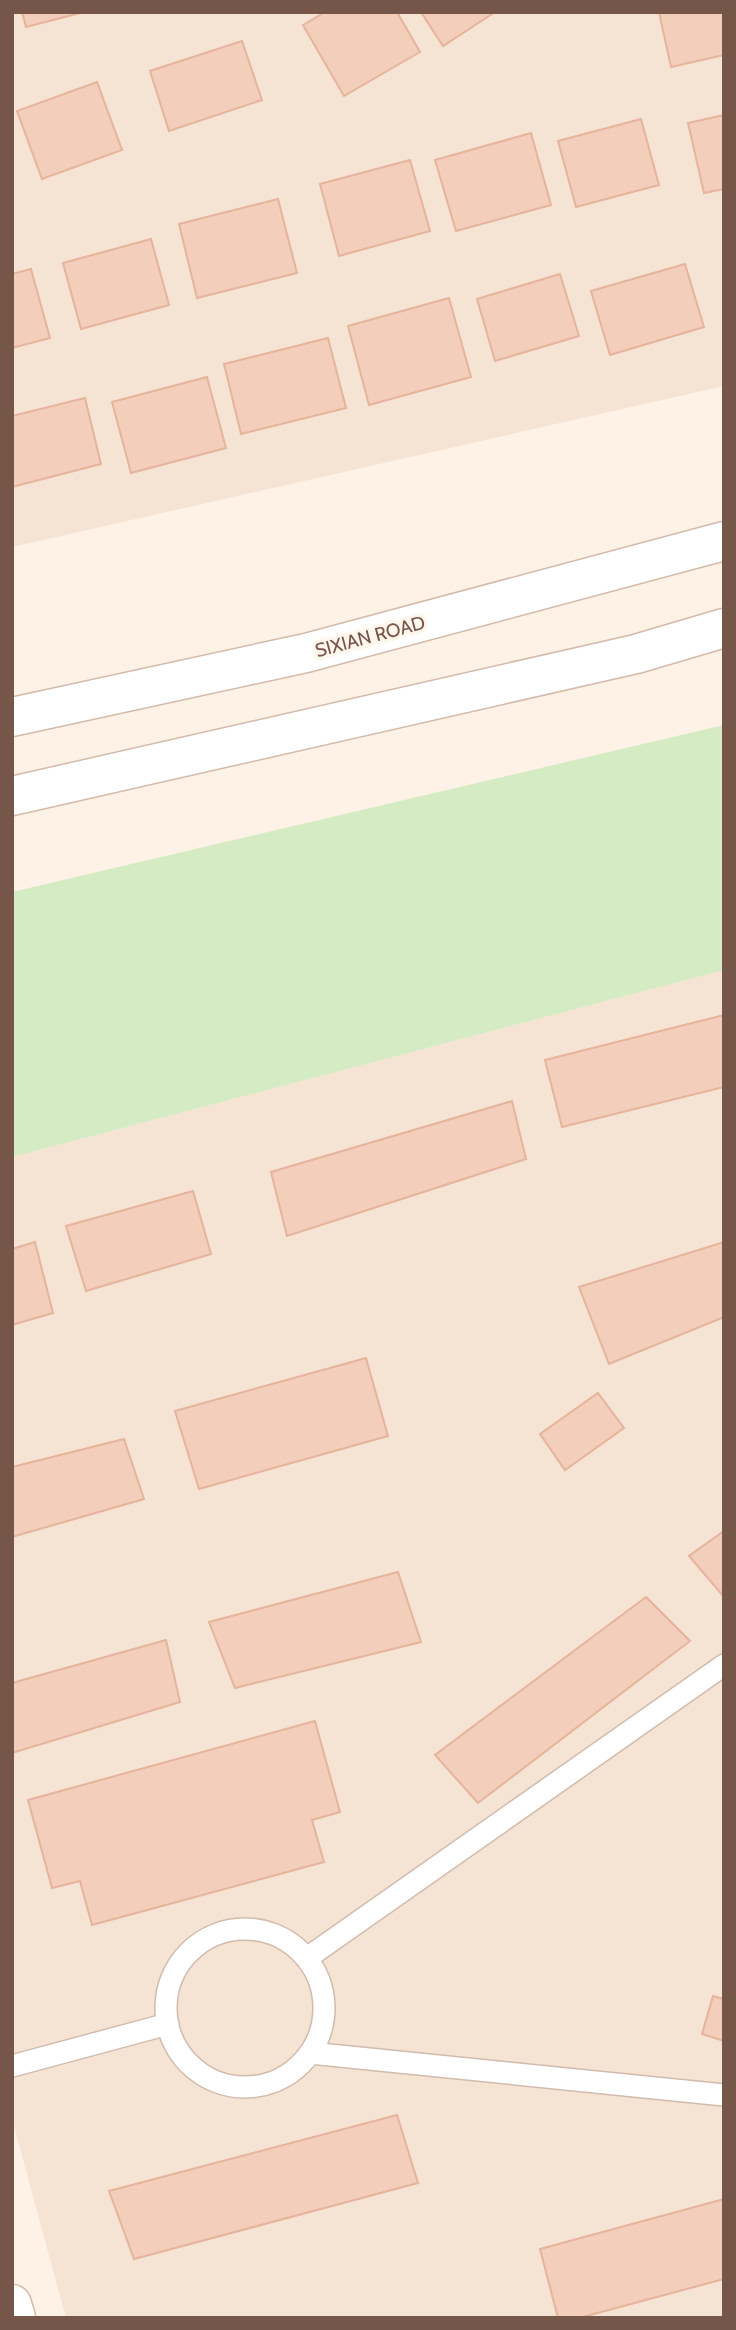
<svg xmlns="http://www.w3.org/2000/svg" width="736" height="2330" viewBox="0 0 736 2330" font-family="Cabin,sans-serif">
<style>
.residential{fill:#f5e3d3}
.green{fill:#d5ebc3}
.building{fill:#f3cebb;stroke:#e6b39b;stroke-width:2}
.lines{fill:none;stroke-linecap:round;stroke-linejoin:round}
.service-casing{stroke:#d1bbad;stroke-width:24}
.secondary-casing{stroke:#d4baab;stroke-width:41}
.service{stroke:#fff;stroke-width:21}
.secondary{stroke:#fff;stroke-width:38}
.labels{text-anchor:middle;stroke-width:7;stroke-linejoin:round;paint-order:stroke}
.street-label{font-size:19px;fill:#765649;stroke:#fff6ec}
</style>
<rect width="100%" height="100%" fill="#fdf2e5"/>
<path class="residential" d="M12,12H724V386L12,547Z
M724,970V2318H66L12,2119V1157Z"/>
<path class="green" d="M724,725V970L12,1157V892Z"/>
<path class="building" d="M22,12H84L26,27Z
M325,12H397L420,52L344,96L303,25Z
M421,12H495L443,46Z
M659,12H724V55L671,67Z
M242,41L262,100L169,131L150,71Z
M97,82L122,150L42,179L17,111Z
M724,115V189L704,193L688,123Z
M641,119L659,185L576,207L558,141Z
M531,133L551,205L456,231L435,160Z
M410,160L430,231L339,256L320,184Z
M278,199L297,273L197,298L179,224Z
M151,239L169,305L81,329L63,263Z
M685,264L704,327L610,355L591,291Z
M31,269L50,338L12,348V274Z
M560,274L579,336L495,361L477,299Z
M449,298L471,377L369,405L348,326Z
M328,338L346,408L241,434L224,364Z
M207,377L226,448L131,473L112,402Z
M85,398L101,464L12,487V416Z
M724,1015V1087L562,1127L545,1060Z
M512,1101L526,1159L287,1236L271,1172Z
M193,1191L211,1254L86,1291L66,1226Z
M35,1242L53,1313L12,1325V1249Z
M724,1242V1317L609,1364L579,1287Z
M366,1358L388,1436L199,1489L175,1411Z
M598,1393L624,1428L565,1470L540,1434Z
M124,1439L144,1499L12,1537V1467Z
M724,1531V1597L689,1556Z
M398,1572L421,1642L235,1688L209,1622Z
M646,1597L690,1641L478,1803L435,1755Z
M166,1640L180,1702L12,1753V1683Z
M315,1721L340,1812L312,1820L324,1862L92,1925L80,1881L52,1888L28,1800Z
M713,1996L724,1999V2041L702,2034Z
M397,2115L418,2183L134,2259L109,2191Z
M724,2199V2279L579,2318H558L540,2249Z"/>
<g class="lines">
<g class="service-casing">
<path id="service" d="M166 2008a79 79 0 1 1 158 0a79 79 0 1 1-158 0Z
M307,1958L724,1665
M310,2053L724,2095
M12,2066L168,2024"/>
</g>
<g class="secondary-casing">
<path id="secondary" d="M12,717L306,653L724,541
M12,796L636,654L724,628
M12,2304L16,2318"/>
</g>
<use href="#service" class="service"/>
<use href="#secondary" class="secondary"/>
</g>
<g class="labels">
<g class="street-label">
<text transform="translate(370 636) rotate(-15)" y="7">SIXIAN ROAD</text>
</g>
</g>
<rect width="736" height="2330" fill="none" stroke="#765649" stroke-width="28"/>
</svg>
